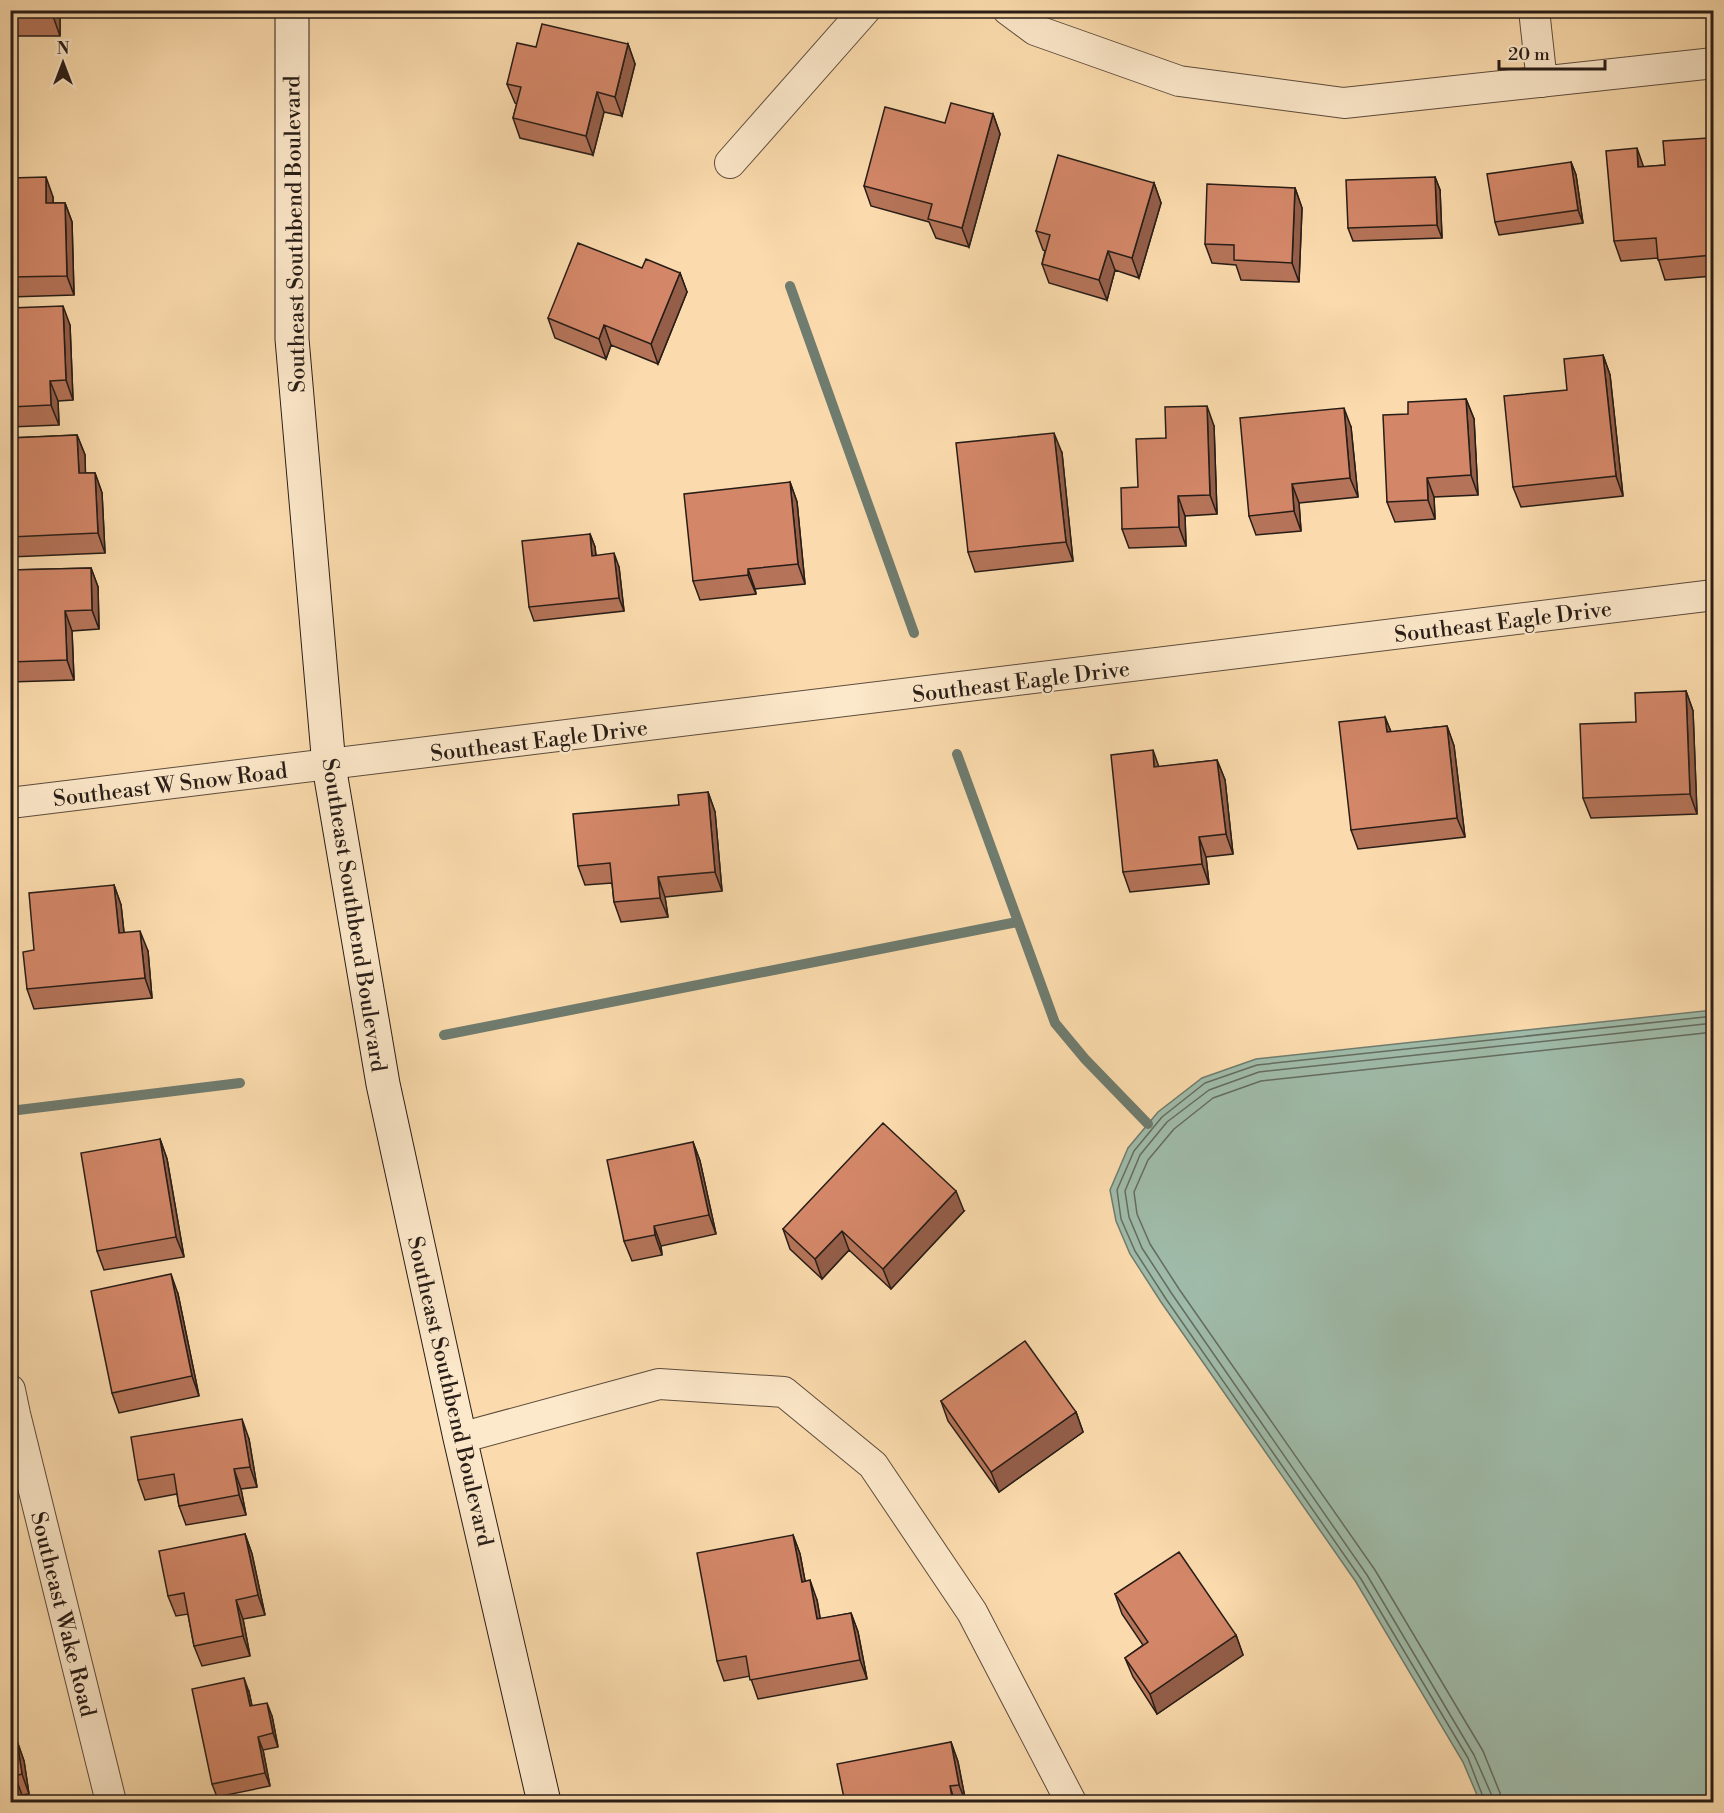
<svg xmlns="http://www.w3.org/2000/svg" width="1724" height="1813" viewBox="0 0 1724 1813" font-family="'Libre Bodoni',serif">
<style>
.water{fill:#9fbba9;stroke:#6f7c6f;stroke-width:1.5}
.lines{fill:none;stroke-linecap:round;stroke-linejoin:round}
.shore{stroke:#646c60;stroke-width:1.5}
.stream{stroke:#6f7c6f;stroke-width:10}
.street-casing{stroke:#5d4c3c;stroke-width:32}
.secondary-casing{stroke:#281d17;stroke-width:35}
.street{stroke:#fce8ca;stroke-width:30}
.secondary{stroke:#fce8ca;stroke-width:33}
.wall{fill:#b57459;stroke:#281d17;stroke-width:1.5}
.shaded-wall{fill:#945e49;stroke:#281d17;stroke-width:1.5}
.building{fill:#d38768;stroke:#281d17;stroke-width:1.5}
.labels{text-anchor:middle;stroke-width:4.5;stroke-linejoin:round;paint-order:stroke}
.street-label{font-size:22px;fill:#281d17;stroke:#fce8ca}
</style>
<rect width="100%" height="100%" fill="#fbdbad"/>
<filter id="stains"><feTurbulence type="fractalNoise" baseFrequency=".00333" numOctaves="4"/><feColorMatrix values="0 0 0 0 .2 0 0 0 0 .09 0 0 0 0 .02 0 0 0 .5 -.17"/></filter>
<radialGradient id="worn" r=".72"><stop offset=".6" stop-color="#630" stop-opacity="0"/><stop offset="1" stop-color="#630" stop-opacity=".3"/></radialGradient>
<path class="water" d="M1713,1010V1802H1480L1463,1762L1356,1582L1161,1302L1130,1254L1116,1221L1110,1190L1128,1148L1158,1112L1202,1078L1256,1059Z"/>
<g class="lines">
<path class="shore" d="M1485,1802L1468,1758L1361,1579L1166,1299L1135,1251L1121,1219L1117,1190L1134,1151L1162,1117L1205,1083L1257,1065L1714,1016
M1493,1802L1492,1796L1474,1755L1367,1575L1172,1294L1142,1248L1129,1217L1125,1191L1140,1155L1167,1122L1209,1090L1259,1072L1714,1023
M1502,1802L1500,1793L1483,1751L1375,1570L1179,1289L1150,1244L1137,1214L1134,1192L1148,1160L1174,1129L1213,1098L1261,1081L1714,1032"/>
<path class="stream" d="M790,286L914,633
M957,754L1055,1023L1085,1059L1148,1124
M444,1035L1017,922
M10,1111L240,1083"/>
<g class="street-casing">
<path id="street" d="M1008,10L1035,30L1179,81L1344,103L1714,63
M1534,10L1542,82
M730,163L865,10
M10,803L1714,595
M10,1390L15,1414L111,1802
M460,1438L659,1384L784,1392L873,1465L972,1612L1071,1802"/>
</g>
<g class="secondary-casing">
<path id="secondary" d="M292,10V339L329,766L383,1084L460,1438L544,1802"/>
</g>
<use href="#street" class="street"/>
<use href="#secondary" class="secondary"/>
</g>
<path class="wall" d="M10,10H60V36H10Z
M628,44L635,64L622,116L604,112L593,155L520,138L513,118L517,104L515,103L507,84L536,47Z
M993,114L1000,134L969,247L936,238L929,222L871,206L864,186L945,123Z
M1713,152V276L1665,280L1658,258L1621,261L1614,241L1644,167L1665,165Z
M1571,162L1576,175L1583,223L1499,235L1495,222Z
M1435,177L1440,190L1442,238L1353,241L1348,228Z
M10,178L53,197V203H65L72,222L74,295L10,297Z
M1154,183L1161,203L1139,278L1115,270L1107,300L1049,283L1042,264L1045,251L1043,250L1036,231Z
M1295,188L1302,208L1299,282L1241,280L1236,265L1212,263L1205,244Z
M642,268L680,273L687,292L658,364L611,345L606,359L555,338L548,318Z
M10,308L70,325L73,400L58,401L59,425L10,427Z
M1603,355L1610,375L1623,496L1521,507L1513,487L1567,390Z
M1466,399L1474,419L1478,495L1434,497L1435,519L1395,522L1387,502L1408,414Z
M1214,426L1217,514L1185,516L1186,546L1129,548L1122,529L1138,487L1166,438Z
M1351,427L1358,497L1299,503L1301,531L1256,535L1249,516Z
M77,435L85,455V473H95L102,493L105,553L10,557V438Z
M1062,453L1073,561L975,572L968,552Z
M790,482L797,502L805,584L755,589L756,594L700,600L693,581Z
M590,534L595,547L596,555L619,567L624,611L534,621L529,607Z
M91,568L98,587L99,629L72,631L74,680L10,682V570Z
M1686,691L1693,711L1697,814L1591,818L1583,798L1636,722Z
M1385,717L1391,732L1447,726L1454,746L1465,837L1358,849L1351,830Z
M1217,760L1225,780L1233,854L1206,857L1209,884L1130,892L1123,872L1159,767Z
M708,792L715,812L722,891L665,897L668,917L621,922L614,902L612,883L585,885L578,866L679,805Z
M114,885L121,905L124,932L148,951L152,998L34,1009L27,989L34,950Z
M160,1139L167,1159L184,1257L104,1270L97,1251Z
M693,1142L700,1161L716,1234L661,1246L662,1255L632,1261L624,1241Z
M964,1211L891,1289L849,1250L822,1279L790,1249L783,1229Z
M178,1294L199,1396L119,1413L112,1393Z
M941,1401L1076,1412L1083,1432L999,1492L948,1421Z
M249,1439L257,1487L241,1489L246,1515L186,1525L179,1506L177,1494L145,1500L138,1480Z
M245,1534L252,1554L265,1615L243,1619L250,1656L202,1666L194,1646L188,1614L176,1616L168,1596Z
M793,1535L800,1554L805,1581L817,1600L820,1619L851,1613L858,1632L867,1679L758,1699L750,1676L724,1681L717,1661Z
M1115,1594L1236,1635L1243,1655L1157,1714L1133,1677L1125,1658L1143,1645L1122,1614Z
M249,1692L252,1706L272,1716L278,1747L263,1750L270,1786L217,1797L212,1784Z
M17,1741L24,1761L29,1794L22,1795L23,1803H10Z
M951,1742L958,1762L966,1803H845Z"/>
<path class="shaded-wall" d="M53,10H60V36L53,16Z
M628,44L635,64L622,116L615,97Z
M597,92L604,112L593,155L586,136Z
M993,114L1000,134L969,247L962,228Z
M1708,138L1713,152V198Z
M1637,148L1644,168L1638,167Z
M1571,162L1576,175L1583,223L1578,210Z
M46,177L53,197V222L46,203Z
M1435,177L1440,190L1442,238L1437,225Z
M1154,183L1161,203L1139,278L1132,258Z
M1295,188L1302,208L1299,282L1292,263Z
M65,203L72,222L74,295L67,276Z
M1108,251L1115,270L1107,300L1099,280Z
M680,273L687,292L658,364L651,344Z
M63,306L70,325L73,400L66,380Z
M604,325L611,345L606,359L599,339Z
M1603,355L1610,375L1623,496L1616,476Z
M50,381L58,401L59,425L51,405Z
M1466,399L1474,419L1478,495L1471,475Z
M1207,406L1214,426L1217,514L1210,495Z
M1344,408L1351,427L1358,497L1350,478Z
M1054,433L1062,453L1073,561L1066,542Z
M77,435L85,455L86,493L79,473Z
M95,473L102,493L105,553L98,533Z
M1427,478L1434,497L1435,519L1428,500Z
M790,482L797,502L805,584L798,564Z
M1292,484L1299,503L1301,531L1294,511Z
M1178,496L1185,516L1186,546L1179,527Z
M590,534L595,547L597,569L592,556Z
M614,553L619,567L624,611L619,598Z
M91,568L98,587L99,629L92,610Z
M748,569L755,589L756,594L748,575Z
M65,611L72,631L74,680L67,660Z
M1686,691L1693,711L1697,814L1690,794Z
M1385,717L1393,737L1387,732Z
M1447,726L1454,746L1465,837L1457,818Z
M1153,750L1160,770L1154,767Z
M1217,760L1225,780L1233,854L1226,834Z
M708,792L715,812L722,891L715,872Z
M1199,837L1206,857L1209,884L1202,864Z
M658,877L665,897L668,917L660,898Z
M114,885L121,905L126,952L119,933Z
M140,931L148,951L152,998L145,978Z
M160,1139L167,1159L184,1257L176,1237Z
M693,1142L700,1161L716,1234L709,1215Z
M956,1191L964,1211L891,1289L883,1269Z
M654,1226L661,1246L662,1255L655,1235Z
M842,1231L849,1250L822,1279L815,1259Z
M171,1274L178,1294L199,1396L192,1376Z
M1076,1412L1083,1432L999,1492L991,1472Z
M242,1419L249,1439L257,1487L250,1467Z
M234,1469L241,1489L246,1515L239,1495Z
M245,1534L252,1554L265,1615L258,1595Z
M793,1535L800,1554L809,1602L802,1582Z
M810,1580L817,1600L824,1639L817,1619Z
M236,1600L243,1619L250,1656L243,1636Z
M851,1613L858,1632L867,1679L860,1660Z
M1236,1635L1243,1655L1157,1714L1150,1694Z
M244,1678L249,1692L255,1720L250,1706Z
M267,1703L272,1716L278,1747L273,1733Z
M258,1737L263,1750L270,1786L265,1773Z
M17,1741L24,1761L29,1794L22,1774Z
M951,1742L958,1762L966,1803L959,1785Z
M15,1776L22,1795L23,1803H18Z
M950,1786L955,1803H953Z"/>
<path class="building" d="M10,10H53V16L10,17Z
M542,24L628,44L615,97L597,92L586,136L513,118L521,87L507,84L517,43L536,47Z
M951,103L993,114L962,228L928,219L932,204L864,186L885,107L945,123Z
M1708,138L1713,198V255L1658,260L1656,238L1614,241L1606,151L1637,148L1638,167L1665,165L1663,141Z
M1058,155L1154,183L1132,258L1108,251L1099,280L1042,264L1050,235L1036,231Z
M1571,162L1578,210L1495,222L1487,174Z
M46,177V203H65L67,276L10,277V178Z
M1435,177L1437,225L1348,228L1346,180Z
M1207,184L1295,188L1292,263L1234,260V245L1205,244Z
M578,243L642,268L646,259L680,273L651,344L604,325L599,339L548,318Z
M63,306L66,380L50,381L51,405L10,407V308Z
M1603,355L1616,476L1513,487L1504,396L1567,390L1564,359Z
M1466,399L1471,475L1427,478L1428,500L1387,502L1383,415L1408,414V402Z
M1207,406L1210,495L1178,496L1179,527L1122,529L1121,488L1138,487L1136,439L1166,438L1165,407Z
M1344,408L1350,478L1292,484L1294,511L1249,516L1240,418Z
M1054,433L1066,542L968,552L956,443Z
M77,435L79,473H95L98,533L10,537V438Z
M790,482L798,564L748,569V575L693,581L684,494Z
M590,534L592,556L614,553L619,598L529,607L522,541Z
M91,568L92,610L65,611L67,660L10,662V570Z
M1686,691L1690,794L1583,798L1580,724L1636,722L1635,693Z
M1385,717L1387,732L1447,726L1457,818L1351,830L1339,722Z
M1153,750L1154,767L1217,760L1226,834L1199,837L1202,864L1123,872L1111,755Z
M708,792L715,872L658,877L660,898L614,902L610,863L578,866L573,814L679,805L678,795Z
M114,885L119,933L140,931L145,978L27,989L23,952L34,950L29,893Z
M883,1123L956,1191L883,1269L842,1231L815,1259L783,1229Z
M160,1139L176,1237L97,1251L81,1153Z
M693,1142L709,1215L654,1226L655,1235L624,1241L607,1160Z
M171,1274L192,1376L112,1393L91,1291Z
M1025,1341L1076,1412L991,1472L941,1401Z
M242,1419L250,1467L234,1469L239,1495L179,1506L174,1474L138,1480L131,1437Z
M245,1534L258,1595L236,1600L243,1636L194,1646L184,1593L168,1596L159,1551Z
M793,1535L802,1582L810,1580L817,1619L851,1613L860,1660L750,1680L746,1656L717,1661L697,1553Z
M1179,1552L1236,1635L1150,1694L1125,1658L1148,1642L1115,1594Z
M244,1678L250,1706L267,1703L273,1733L258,1737L265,1773L212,1784L192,1689Z
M17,1741L22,1774L15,1776L18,1803H10V1742Z
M951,1742L959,1785L950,1786L953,1803H845L837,1764Z
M1302,1796L1304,1803H1277Z"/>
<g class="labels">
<g class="street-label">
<text transform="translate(294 234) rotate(-91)" y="8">Southeast Southbend Boulevard</text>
<text transform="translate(1503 621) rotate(-7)" y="8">Southeast Eagle Drive</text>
<text transform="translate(1021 681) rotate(-7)" y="8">Southeast Eagle Drive</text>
<text transform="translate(539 740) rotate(-7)" y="8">Southeast Eagle Drive</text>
<text transform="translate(170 784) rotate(-7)" y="8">Southeast W Snow Road</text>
<text transform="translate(355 915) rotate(81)" y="8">Southeast Southbend Boulevard</text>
<text transform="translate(451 1391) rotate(77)" y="8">Southeast Southbend Boulevard</text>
<text transform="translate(64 1614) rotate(76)" y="8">Southeast Wake Road</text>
</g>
</g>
<rect width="1724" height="1813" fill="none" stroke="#fbdbad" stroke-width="36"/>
<rect x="12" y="12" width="1700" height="1789" fill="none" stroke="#281d17" stroke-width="3"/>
<rect x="18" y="18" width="1688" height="1777" fill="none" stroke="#281d17" stroke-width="1.5"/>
<g transform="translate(63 63)" stroke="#fce8ca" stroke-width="4.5" paint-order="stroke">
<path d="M0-4.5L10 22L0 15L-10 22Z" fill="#281d17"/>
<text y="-9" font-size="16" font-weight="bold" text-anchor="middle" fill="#281d17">N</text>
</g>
<path d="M1499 60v9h106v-9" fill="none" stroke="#281d17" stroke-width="3"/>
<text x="1508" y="60" font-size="18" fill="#281d17" stroke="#fce8ca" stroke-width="4.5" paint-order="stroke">20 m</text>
<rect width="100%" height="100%" filter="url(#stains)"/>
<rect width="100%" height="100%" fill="url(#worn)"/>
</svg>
